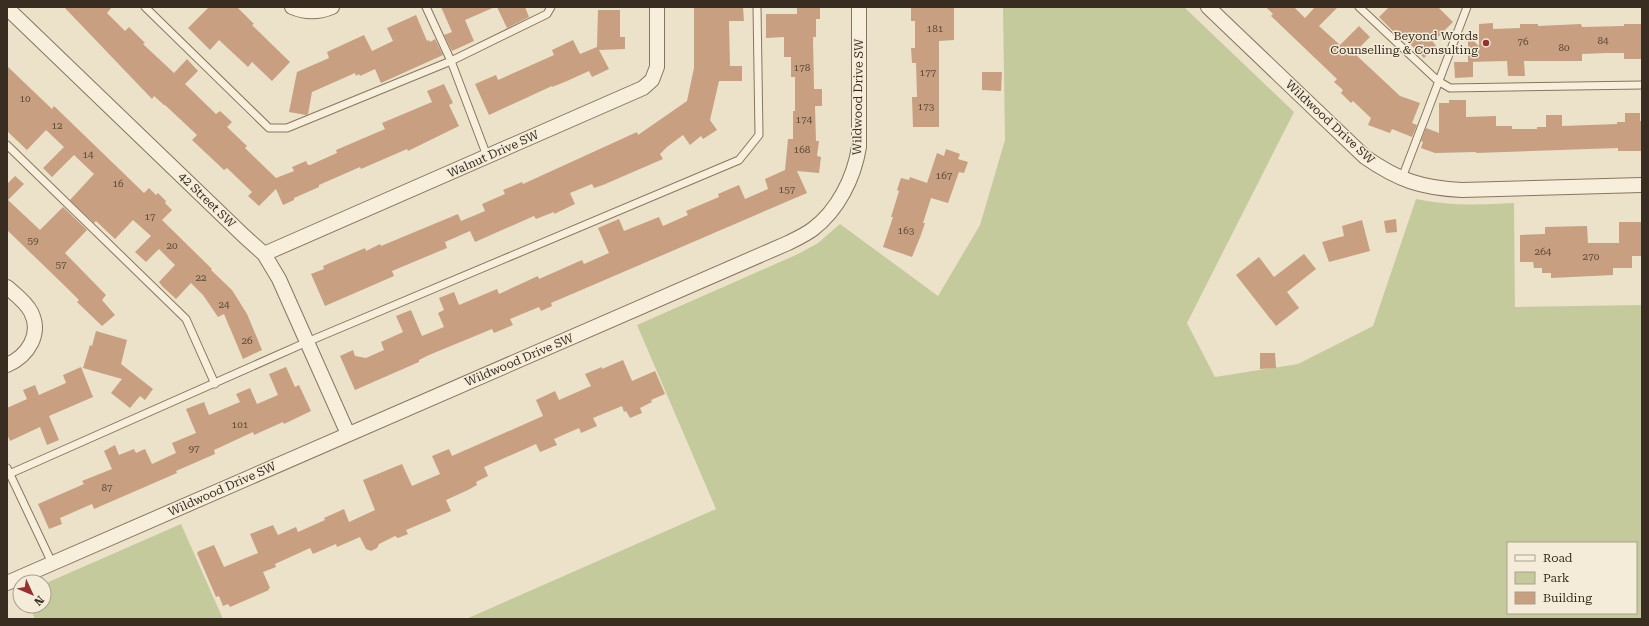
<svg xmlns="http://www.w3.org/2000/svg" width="1649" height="626" viewBox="0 0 1649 626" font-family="'Roboto Serif',serif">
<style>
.green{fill:#c5ca9d;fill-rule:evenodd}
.building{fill:#c89f81}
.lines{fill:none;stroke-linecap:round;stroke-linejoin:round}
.service-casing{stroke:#88755f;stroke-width:9}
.minor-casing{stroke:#88755f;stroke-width:16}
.service{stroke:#f7efdc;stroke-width:7}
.minor{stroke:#f7efdc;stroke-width:14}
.poi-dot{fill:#943232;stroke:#f4ecd8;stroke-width:1.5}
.labels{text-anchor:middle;stroke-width:3;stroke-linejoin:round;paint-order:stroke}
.number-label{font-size:10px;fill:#5d4a39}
.poi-label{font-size:12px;fill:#392d21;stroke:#f4ecd8;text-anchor:end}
.street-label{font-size:12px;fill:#392d21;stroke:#f4ecd8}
</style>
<rect width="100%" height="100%" fill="#ece2c9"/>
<path class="green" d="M1003,7H1184L1294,112L1187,323L1215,377L1298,364L1373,326L1416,199C1448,206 1481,205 1514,203L1515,307L1642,305V619H466L716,509L637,325L798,254L818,243L840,224L938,296L980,225L1005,140ZM1508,543H1636V613H1508Z
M181,524L223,619H35L29,606H44V584Z"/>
<path class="building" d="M64,7H112L107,13L125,31L129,27L145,43L143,44L174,73L187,59L198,71L185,84L216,114L220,111L232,122L227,127L247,146L245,148L276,178L294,171L292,167L306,161L308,165H310L337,153L336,150L385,129L382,123L432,102L427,91L444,84L453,103L449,105L459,126L408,151L407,149L361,169L360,167L319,185V187L294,198V200L283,205L276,189L259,206L248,196L252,192L227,168L224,170L192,140L197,135L165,105H164L154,96L152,99Z
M209,7H237L254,24L252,25L290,62L272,81L252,62L248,67L219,40L210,50L188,28Z
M441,7H495L465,20L474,41L452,51L444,35L452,32Z
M497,7H525L529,17L507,28Z
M694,7H743L744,21H729L730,66H742V81H719L710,120L717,130L703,139L701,136L690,145L683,135L667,147L660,154L663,159L603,185L594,188L592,184L570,193L575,204L554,214V212L536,219L534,216L475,242L470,231L445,242L447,248L392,271L394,276L325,306L311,274L324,269L323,266L365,248L366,251L380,244L381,246L458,214L461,221L485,211L482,204L505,194L503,190L522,182L523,184L637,132L638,135L687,101L694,68Z
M797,7H820V19H816V37H813L814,89H822V106H815L816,141H819L817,156L821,157L819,173L797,171L807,193L593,285L551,303L552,306L541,311L539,307L510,319L513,325L494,333L492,329L429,355L419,360V362L355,390L340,356L353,350L355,356L366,358L384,350L381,342L403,332L396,316L411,310L422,336L444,327L438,313L444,310L439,298L454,292L459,305L497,289L499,294L538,276L539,279L582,260L584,264L609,253L598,228L619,219L624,231L659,217L663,226L688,215L686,211L719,197L718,194L739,185L745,199L768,189L765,179L785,170L788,139H793V111H795V77H791V57H784V37L766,38V14H797Z
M911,7H954V40L939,41V127H913L912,97H917L916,63H912L911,48H915V21H911Z
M1266,7H1294L1305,18L1315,7H1338L1319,26L1340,45L1359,26L1370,37L1354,53L1400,96L1420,103L1412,123L1417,125L1412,137L1392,129L1390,133L1368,125L1371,118L1353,101L1351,103L1341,93L1343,90L1334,82L1337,79L1271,16L1273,14Z
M1389,7H1438L1453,22L1433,42L1436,46L1424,58L1396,30L1394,32L1379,17Z
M598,10H620V37H625V49L599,50L609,69L592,77L589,71L567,81L552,87V86L489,115L475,84L496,75L498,80L554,55L552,50L573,40L580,54L597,47Z
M416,15L427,41L429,40L430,42L435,39L443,55L381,83L375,69L360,76L359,74L356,76L355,73L312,92L308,114L306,115L289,112L297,72L329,58L327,52L364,35L372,51L393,41L387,28Z
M1493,23V29L1520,28V24H1538V26L1581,24L1582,27L1624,26V24H1642V59H1624V53H1606L1582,54V61H1524L1525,76H1508L1507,61L1468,62V36L1479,46V24Z
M1454,62H1473V77L1455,78Z
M7,66L52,109L54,106L144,193L149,188L156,195L158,193L166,201L165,203L172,210L162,220L212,269L211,270L232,290L247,314L262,350L243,359L224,314L218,317L203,295L191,283L176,299L162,286L159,282L175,265L159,249L146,262L135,252L151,236L133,220L115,239L96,221L94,223L70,200L94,174L74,155L52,177L43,168L64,147L46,130L27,150L7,131Z
M982,72H1002L1001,91L982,90Z
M1449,100H1466V117L1496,116V126H1512V129H1537V127H1546V115H1562V126L1617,124V122H1625V113H1640V121H1642V151H1618V148L1476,153V152L1435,153L1421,148L1423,142L1421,141L1426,128L1439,133V103H1449Z
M946,149L960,154L958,159L968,162L964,173L959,172L948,203L931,198L923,223H925L921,235L912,257L883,247L893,217H891L899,191L897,190L901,178L909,180L910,177L927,183L937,153L944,156Z
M15,176L24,184L8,200L40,230L63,207L87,230L65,253L106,295L102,300L115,315L102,326L77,302L79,300L68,289L7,230V184Z
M1396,219L1397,232L1386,233L1384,221Z
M1362,220L1370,251L1329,262L1322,242L1344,236L1342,226Z
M1619,222H1642V256H1632V268H1613V275L1551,278V273H1542V268H1534L1533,262H1520V235L1545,234V227L1587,226L1588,243H1619Z
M1304,254L1316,269L1287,292L1299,308L1276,326L1236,275L1259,257L1274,277Z
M96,331L127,340L121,364L153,389L145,400L140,396L130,408L111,393L122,379L83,368L90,345L92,346Z
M1260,353H1275L1276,368L1260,369Z
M623,360L632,381L655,371L665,394L651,400L652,402L640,408L642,413L630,418L626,411L624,412L622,406L593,418L597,426L581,433L579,428L554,439L557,445L540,452L536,444L484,467L488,476L476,482L477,485L468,490L446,500L451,511L406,530L408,534L398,538L395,536L379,544L377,548L371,551L366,549L360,537L337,547L336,544L313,554L310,548L275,564L276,567L263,572L270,588L268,589L269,590L230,607L228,604L223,606L219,596L216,597L197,553L199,551L214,545L224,567L258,553L250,534L273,525L278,535L296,527L298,532L325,520L324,518L344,509L349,522L375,510L363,480L402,464L412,486L440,474L432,456L449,449L452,456L543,416L536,400L555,391L559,400L591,386L585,374L602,367V369Z
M81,367L93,397L49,416L59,440L47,445L40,427L10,441L7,434V408L27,399L23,390L35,385L39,395L66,383L63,375Z
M286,367L295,387L299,385L311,411L284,424L283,422L254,435L253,432L214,450L215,454L176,471L177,473L94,509L92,504L60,518L62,524L49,529L38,504L84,484L82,481L112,469L104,451L115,445L119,455L134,449L136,453L145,449L152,464L176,453L172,443L196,433L186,409L204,402L209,415L240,402L236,394L250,388L257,404L278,395L269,374Z"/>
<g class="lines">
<g class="service-casing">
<path id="service" d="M145,7L269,128H287L451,61L547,14L551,7
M426,7L451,61L487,156
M1359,7L1438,81L1450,88L1642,85
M7,145L186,319L215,384
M1402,178L1467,7
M7,468L52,563
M7,475L307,342L739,160L759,135L757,7"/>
</g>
<g class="minor-casing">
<path id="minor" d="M292,7C306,13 318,13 332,7
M1208,7L1365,157C1398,180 1421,188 1462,190L1642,185
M7,8L244,236L264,254L279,279L348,434
M264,254L643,88L652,80L657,67V7
M7,287C15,294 26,302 31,312C42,334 28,356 7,365
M7,583L788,243C796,239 805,235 813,229C838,210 854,178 859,147V7"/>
</g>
<use href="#service" class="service"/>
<use href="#minor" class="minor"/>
</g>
<circle class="poi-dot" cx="1486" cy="43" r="4"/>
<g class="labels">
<g class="number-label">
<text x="935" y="32">181</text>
<text x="1603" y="44">84</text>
<text x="1523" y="45">76</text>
<text x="1564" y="51">80</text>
<text x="802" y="71">178</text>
<text x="928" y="76">177</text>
<text x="25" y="102">10</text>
<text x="926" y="110">173</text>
<text x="804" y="123">174</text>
<text x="57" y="129">12</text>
<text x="802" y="153">168</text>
<text x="88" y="158">14</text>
<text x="944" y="179">167</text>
<text x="118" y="187">16</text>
<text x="787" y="193">157</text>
<text x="150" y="220">17</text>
<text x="906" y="234">163</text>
<text x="33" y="244">59</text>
<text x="172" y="249">20</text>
<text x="1543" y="255">264</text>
<text x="1591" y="260">270</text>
<text x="61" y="268">57</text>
<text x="201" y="281">22</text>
<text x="224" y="308">24</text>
<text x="247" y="344">26</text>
<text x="240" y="428">101</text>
<text x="194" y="452">97</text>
<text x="107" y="491">87</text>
</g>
<g class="poi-label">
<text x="1478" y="40">Beyond Words<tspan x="1478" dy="14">Counselling &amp; Consulting</tspan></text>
</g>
<g class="street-label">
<text transform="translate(858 97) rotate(-89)" y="4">Wildwood Drive SW</text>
<text transform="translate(1330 122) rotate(43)" y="4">Wildwood Drive SW</text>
<text transform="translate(493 154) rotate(-24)" y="4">Walnut Drive SW</text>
<text transform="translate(207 200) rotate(44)" y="4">42 Street SW</text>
<text transform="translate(519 360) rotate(-23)" y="4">Wildwood Drive SW</text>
<text transform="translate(222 489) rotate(-24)" y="4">Wildwood Drive SW</text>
</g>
</g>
<rect width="1649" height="626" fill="none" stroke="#392d21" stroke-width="16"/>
<rect x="1507" y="542" width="130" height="72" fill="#f4ecd8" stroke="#a9a08f"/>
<rect x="1515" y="555" width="20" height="6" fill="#f7efdc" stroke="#a9a08f"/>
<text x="1543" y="562" font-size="12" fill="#392d21">Road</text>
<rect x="1515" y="572" width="20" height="12" fill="#c5ca9d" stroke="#a9a08f"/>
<text x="1543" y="582" font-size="12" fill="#392d21">Park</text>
<rect x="1515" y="592" width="20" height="12" fill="#c89f81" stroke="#a9a08f"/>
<text x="1543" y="602" font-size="12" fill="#392d21">Building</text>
<g transform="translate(32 594) rotate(134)"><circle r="19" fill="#f4ecd8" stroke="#a9a08f"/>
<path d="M0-3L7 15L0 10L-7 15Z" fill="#943232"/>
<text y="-6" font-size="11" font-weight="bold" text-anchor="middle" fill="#392d21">N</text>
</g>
</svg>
